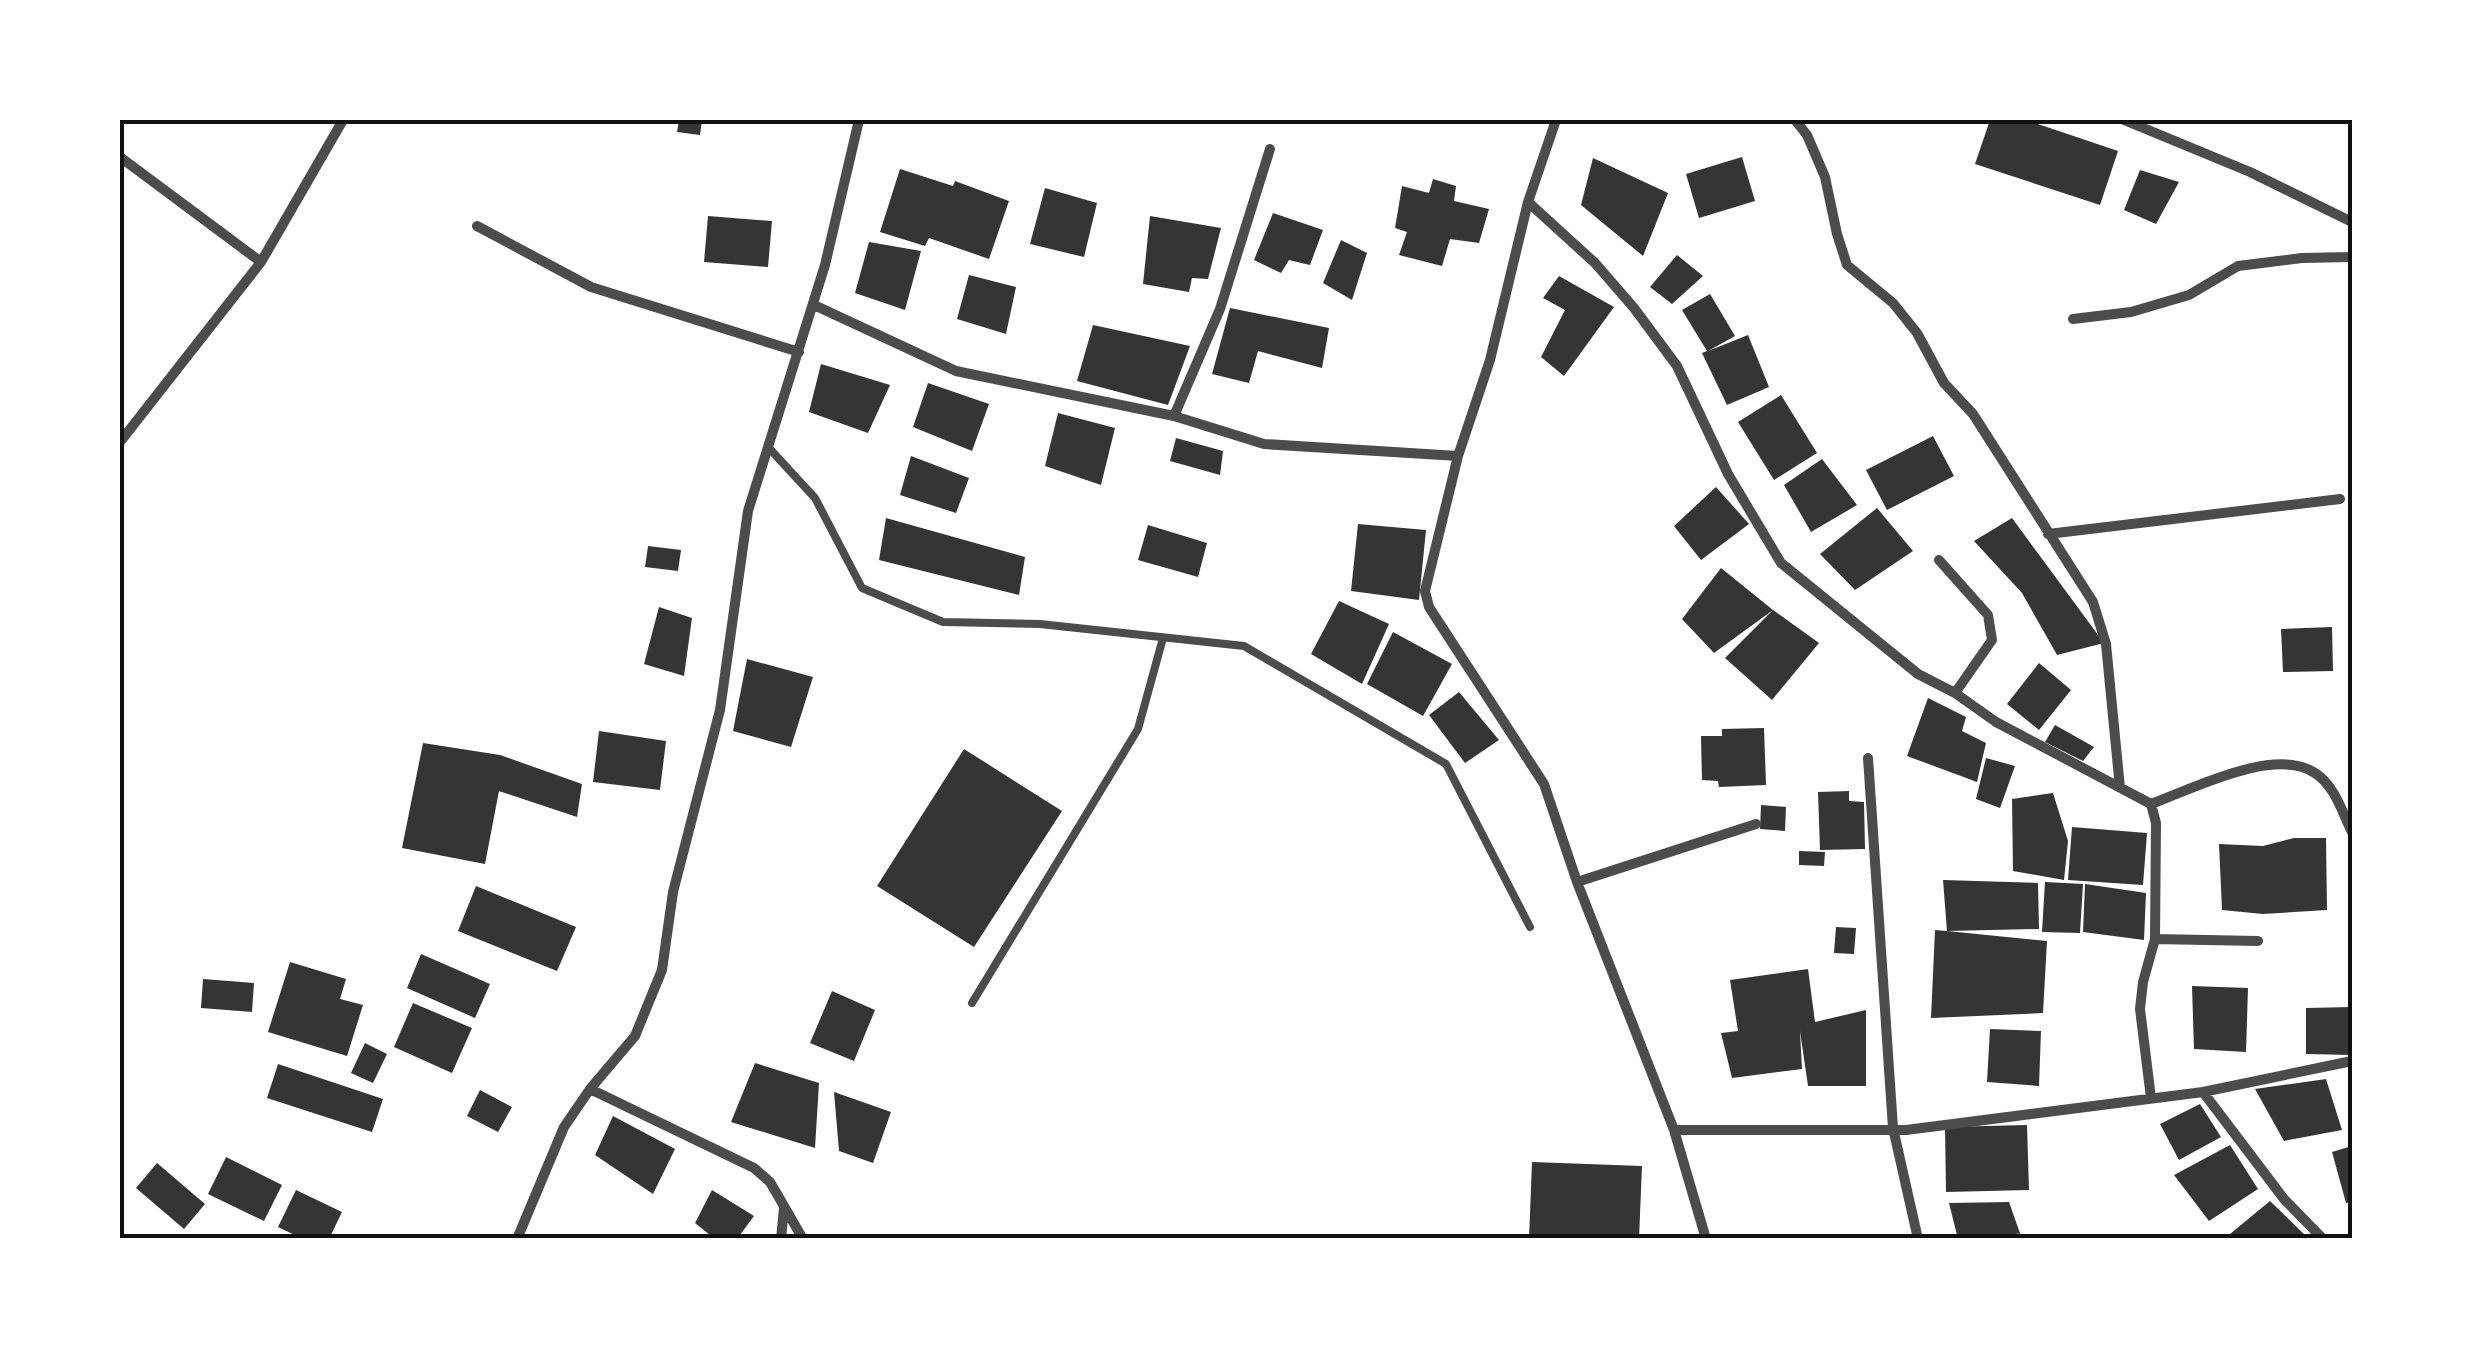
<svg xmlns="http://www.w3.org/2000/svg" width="2472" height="1359" viewBox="0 0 2472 1359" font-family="'DejaVu Sans',sans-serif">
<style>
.building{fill:#353535}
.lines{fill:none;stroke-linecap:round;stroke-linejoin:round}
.service{stroke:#4c4c4c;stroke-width:8}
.minor{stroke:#4c4c4c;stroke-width:10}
.neatline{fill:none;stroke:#111;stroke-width:4}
</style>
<rect width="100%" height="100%" fill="#fff"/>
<path class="building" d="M679,120H702L700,135L677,132Z
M1990,120H2026L2118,151L2100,205L1975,164Z
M1742,157L1755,201L1699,218L1686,174Z
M1593,158L1668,193L1643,256L1581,205Z
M900,169L953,186L955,181L1009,201L989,259L929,238L925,246L880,232Z
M2140,170L2179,182L2156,224L2124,210Z
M1433,179L1456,186L1454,201L1489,209L1479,243L1450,239L1442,266L1399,255L1407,232L1395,228L1402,186L1429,193Z
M1045,188L1097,203L1084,257L1030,244Z
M1273,213L1323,230L1310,265L1289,260L1281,273L1254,260Z
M708,216L772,221L768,267L704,262Z
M1150,216L1221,228L1208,279L1192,278L1189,292L1143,284Z
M1341,240L1367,253L1352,300L1323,283Z
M869,242L921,251L905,310L855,293Z
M1677,255L1703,276L1672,304L1650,287Z
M969,275L1016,287L1006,334L957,319Z
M1559,276L1614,307L1564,376L1541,357L1565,310L1543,298Z
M1710,294L1735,336L1708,351L1748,335L1769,387L1727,405L1702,353L1707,351L1682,310Z
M1230,308L1329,328L1322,368L1258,351L1249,383L1212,374Z
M1093,325L1190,346L1168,405L1077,381Z
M821,364L890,385L868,433L809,412Z
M928,383L989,404L972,451L913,427Z
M1781,395L1817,453L1774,480L1738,422Z
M1058,413L1115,428L1101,485L1045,466Z
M1933,436L1954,476L1887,510L1866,470Z
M1176,438L1223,451L1220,475L1170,461Z
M911,456L969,478L956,513L900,495Z
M1822,459L1857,505L1811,532L1784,485Z
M1716,487L1749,524L1701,560L1674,526Z
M1877,508L1913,551L1855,590L1820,554Z
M886,518L1025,557L1019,595L879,560Z
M2012,518L2104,643L2057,655L2022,593L1974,541Z
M1358,524L1426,530L1419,600L1351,591Z
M1148,525L1207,543L1198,577L1138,560Z
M648,546L681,550L678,571L645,567Z
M1721,568L1773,610L1714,653L1682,619Z
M1339,601L1389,624L1362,684L1311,654Z
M659,607L692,618L684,676L644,664Z
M1773,610L1819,643L1772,700L1725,658Z
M2332,627L2333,671L2283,672L2281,629Z
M1393,632L1452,664L1423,716L1367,684Z
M747,659L813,677L791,747L733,731Z
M2039,663L2071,690L2039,730L2007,704Z
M1459,692L1499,740L1465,763L1429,715Z
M1928,698L1966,717L1962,731L1986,743L1977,782L1907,756Z
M2055,725L2094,747L2083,761L2045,742Z
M1764,728L1766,785L1719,787L1718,781L1702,780L1701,736H1722V729Z
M599,731L666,741L660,790L593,782Z
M423,743L500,755L582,784L577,817L499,791L485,864L402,848Z
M964,749L1062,811L974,947L877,886Z
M1986,758L2015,766L2000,808L1976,799Z
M1849,791V801L1864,802L1865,849L1820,850L1818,792Z
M2053,793L2068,841L2064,880L2013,871L2012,799Z
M1761,805L1786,807L1785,831L1760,829Z
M2072,827L2147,833L2143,885L2068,880Z
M2294,838H2326L2327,910L2263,914L2222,910L2219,844L2263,846Z
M1799,851L1825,852L1824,866L1799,865Z
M1943,880L2038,883L2039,929L1947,931L2047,941L2043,1013L1931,1018L1935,930L1947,931Z
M2045,882L2083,884L2080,933L2042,932Z
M2085,884L2146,893L2144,940L2083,932Z
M476,886L576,927L557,971L458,931Z
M1836,927L1856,928L1854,954L1834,953Z
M421,954L490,984L475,1018L407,988Z
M290,962L346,979L340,999L363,1005L347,1056L268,1032Z
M1808,969L1815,1022L1866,1010V1086H1808L1800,1031L1802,1069L1732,1078L1721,1033L1738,1031L1730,980Z
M203,979L254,983L252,1012L201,1008Z
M2192,986L2248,988L2246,1052L2194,1049Z
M832,991L875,1010L854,1061L810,1043Z
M413,1003L472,1028L452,1073L394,1047Z
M2352,1007V1055L2306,1054V1008Z
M1990,1029L2041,1031L2039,1086L1987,1082Z
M365,1043L387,1054L373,1083L351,1073Z
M755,1063L819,1083L815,1148L731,1122Z
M278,1064L383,1099L372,1132L267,1098Z
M2326,1079L2342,1130L2284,1141L2255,1089Z
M480,1090L512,1107L498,1132L467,1116Z
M834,1092L891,1112L873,1163L839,1151Z
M2200,1104L2221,1137L2179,1160L2160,1124Z
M613,1116L675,1149L653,1194L595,1155Z
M2027,1125L2029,1190L1946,1192L1945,1127Z
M2230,1145L2258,1189L2209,1221L2174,1175Z
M2352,1146V1202L2346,1203L2332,1152Z
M226,1157L282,1185L264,1221L208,1194Z
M1532,1162L1642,1166L1639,1239H1529Z
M157,1163L205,1204L184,1229L136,1188Z
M296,1190L342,1212L329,1239H303L278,1227Z
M712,1190L754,1216L737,1239H715L695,1223Z
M2270,1201L2309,1239H2224Z
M2009,1202L2022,1239H2007L2020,1233L1994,1239H1958L1949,1203Z"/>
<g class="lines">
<path class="service" d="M768,447L815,498L862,588L943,622L1040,624L1244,646L1446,764L1530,927
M972,1003L1138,729L1163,638"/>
<path class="minor" d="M1556,120L1528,202L1490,360L1458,456L1425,591L1429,607L1544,784L1577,882L1674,1130L1706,1239
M1795,120L1807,135L1825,177L1837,234L1847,265L1893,303L1917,333L1944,383L1973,414L2093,602L2106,644L2120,788
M2124,120L2250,172L2352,222
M120,157L261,262
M1528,202L1595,263L1634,308L1677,366L1728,474L1781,563L1918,674L1955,693L1996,722L2151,804L2156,823L2155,939L2143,982L2140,1009L2151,1098
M477,226L591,287L799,352
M814,305L956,371L1174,416L1264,444L1458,456
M2073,319L2131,312L2189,295L2238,266L2302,258L2352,257
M1174,416L1220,309L1270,149
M120,442L261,262L343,120
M2048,534L2340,499
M1939,560L1988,615L1992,640L1955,693
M1868,758L1893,1128L1918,1239
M2151,804C2192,789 2275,746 2315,773C2335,786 2342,812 2352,832
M1577,882L1756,824
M2155,939L2258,941
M590,1089L754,1168L770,1182L803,1239
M2203,1092L2352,1061
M1674,1130H1906L2203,1092L2284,1199L2323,1239
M517,1239L564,1127L590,1089L635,1036L662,970L673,892L720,710L748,511L825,265L859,120
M781,1239L784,1208"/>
</g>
<rect width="2472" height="1359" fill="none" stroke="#ffffff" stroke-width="245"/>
<rect x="122" y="122" width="2228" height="1114" class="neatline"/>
</svg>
